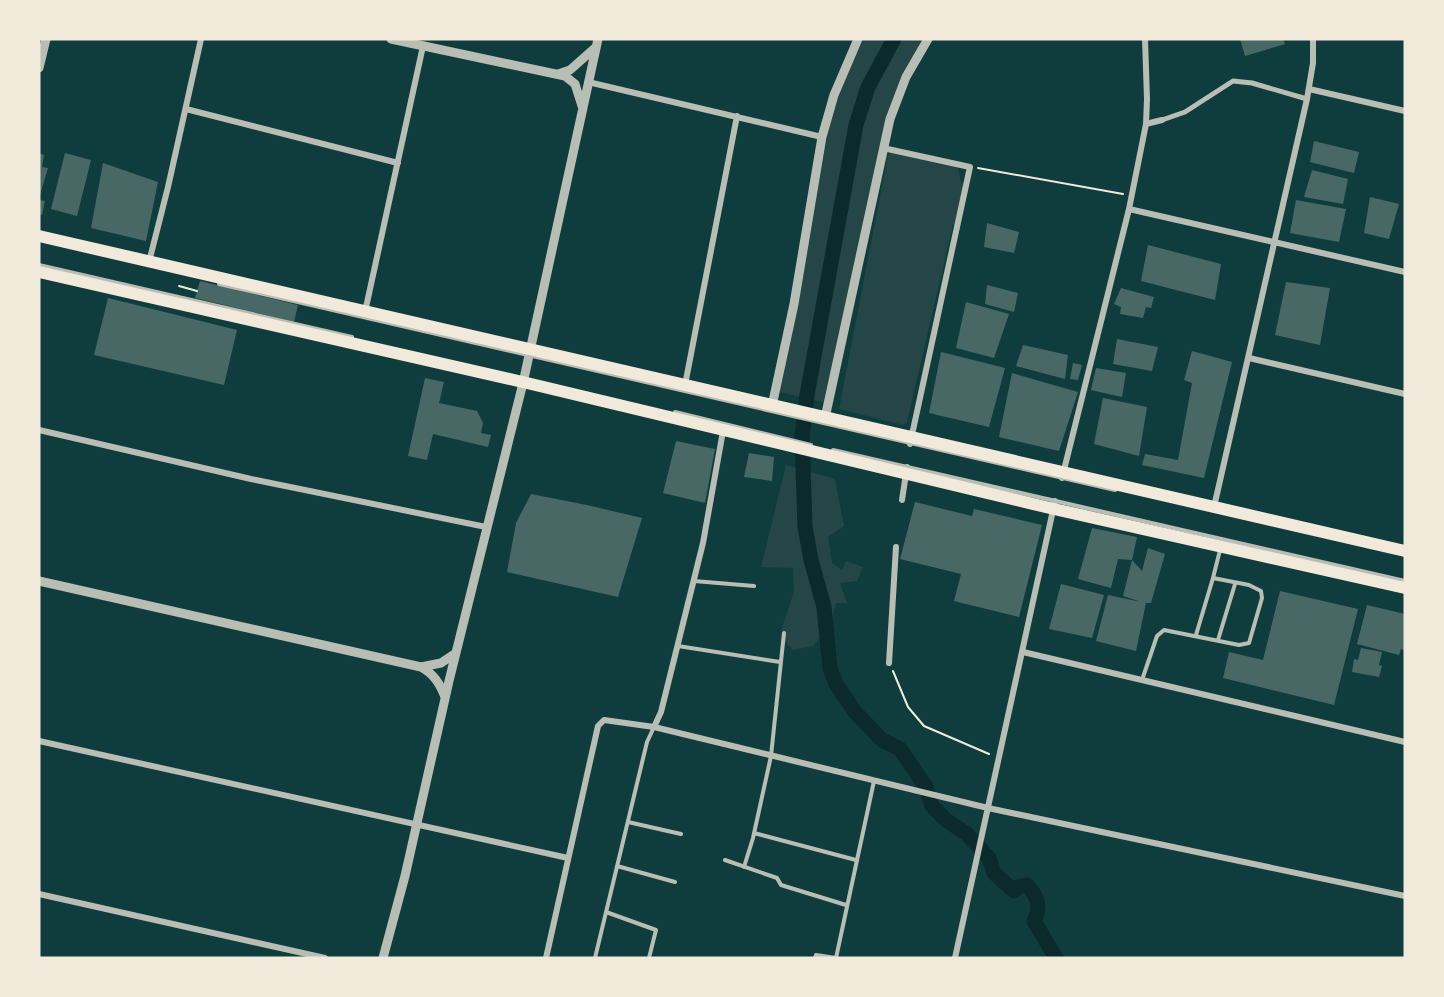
<svg xmlns="http://www.w3.org/2000/svg" width="1444" height="997" viewBox="0 0 1444 997" font-family="'Noto Sans',sans-serif">
<style>
.green{fill:#244646}
.lines{fill:none;stroke-linecap:round;stroke-linejoin:round}
.canal{stroke:#0a2a2b;stroke-width:15}
.building{fill:#486865}
.path{stroke:#f1e9da;stroke-width:2}
.service{stroke:#b8beb3;stroke-width:4}
.pedestrian{stroke:#b8beb3;stroke-width:5}
.minor{stroke:#b8beb3;stroke-width:6}
.tertiary{stroke:#b8beb3;stroke-width:9}
.primary{stroke:#f1e9da;stroke-width:12}
</style>
<rect width="100%" height="100%" fill="#0f3d3e"/>
<path class="green" d="M864,39H924L902,78L826,403L779,392L830,123L841,87Z
M895,150L958,167L961,183L965,184L956,226L953,225L907,422L903,425L839,409L888,155Z
M786,465L835,479L844,526L828,537L832,563L842,570L846,561L863,567L857,581L840,583L847,603H836L831,624L813,646L793,650L782,639V628L794,592L793,568L761,567Z"/>
<g class="lines">
<path class="canal" d="M894,39L868,87L856,125L807,395L802,436L805,527L811,560L824,607L830,668L836,684L855,712L882,740L900,749L926,787L932,806L946,820L967,834L989,858L994,873L1014,891L1018,887L1027,885C1037,896 1042,906 1034,921L1056,958"/>
</g>
<path class="building" d="M1240,39H1283L1285,44L1245,56Z
M1314,141L1359,152L1354,173L1310,162Z
M39,153L44,155L42,167L48,168L40,195Z
M65,153L91,160L77,216L51,209Z
M103,163L158,182L146,241L91,228Z
M1312,170L1348,179L1343,204L1304,197Z
M1370,197L1399,204L1389,239L1364,233Z
M39,200L45,201L42,215L39,214Z
M1296,200L1346,209L1339,242L1290,233Z
M987,223L1019,232L1014,253L984,247Z
M1148,245L1221,264L1215,300L1141,281Z
M200,281L298,305L294,322L195,298Z
M1286,282L1330,288L1320,345L1275,335Z
M987,285L1018,293L1014,312L985,304Z
M1121,288L1154,297L1151,308L1146,307L1143,318L1120,314L1121,307L1114,304Z
M108,298L237,330L224,385L94,355Z
M966,302L1009,314L994,358L956,348Z
M1117,339L1158,347L1152,371L1113,364Z
M1023,345L1068,355L1065,379L1016,366Z
M1192,351L1232,362L1204,478L1142,465L1145,454L1178,460L1192,383L1184,380Z
M941,352L1005,368L989,427L929,413Z
M1073,363L1082,365L1078,380L1070,379Z
M1096,368L1126,373L1122,397L1091,390Z
M1012,373L1078,392L1059,451L999,437Z
M425,378L444,382L439,403L477,411L483,423L481,433L491,435L488,447L433,434L427,460L408,456Z
M1103,398L1147,407L1139,456L1094,444Z
M676,441L715,449L705,503L663,493Z
M749,453L774,457L772,481L744,477Z
M531,494L587,505L642,518L618,597L507,572L516,523Z
M915,502L972,516L974,509L1042,525L1019,617L954,601L961,574L900,559Z
M1092,528L1137,537L1132,560L1118,559L1111,588L1078,579Z
M1148,548L1165,554L1151,603H1146L1136,651L1096,641L1108,595L1141,602L1123,596L1132,560L1142,571Z
M1061,584L1104,595L1092,638L1049,629Z
M1280,591L1358,609L1334,705L1223,678L1229,652L1263,660Z
M1367,605L1405,614V651L1401,649L1399,655L1357,644Z
M1361,648L1382,652L1379,665L1382,666L1379,677L1352,672L1354,659L1358,660Z"/>
<g class="lines">
<path class="path" d="M978,168L1123,194
M179,286L197,291
M893,671L908,707L924,726L989,754"/>
<path class="service" d="M39,265L352,337
M219,284L1115,490
M675,412L811,445
M833,450L1405,581
M1213,578L1220,550
M694,581L754,586
M1218,640L1235,584
M678,646L780,662
M1142,680L1157,636L1164,630L1239,645L1249,643L1262,598L1261,591L1249,585L1213,578L1196,635
M628,822L681,834
M754,833L856,860
M725,860L777,878L781,885L846,905
M617,866L675,882
M744,867L753,838L771,756L784,633
M606,912L656,930L649,958
M595,958L647,742L654,727
M815,958L816,955L836,958L874,781"/>
<path class="pedestrian" d="M1162,120L1185,112L1233,81L1252,83L1307,99"/>
<path class="minor" d="M588,82L822,137
M1309,89L1405,111
M186,109L398,163
M1146,124L1162,120
M883,148L970,167L910,444
M1129,209L1405,272
M149,262L168,187L201,39
M365,312L423,46
M1249,358L1405,394
M685,385L737,116
M39,430L251,479L486,527
M1062,478L1129,209L1146,124L1147,99L1145,39
M902,500L907,467
M1214,507L1307,99L1313,63V39
M1023,652L1405,742
M889,663L896,547
M654,727L661,712L703,543L723,431
M39,741L568,858
M39,894L325,958
M546,958L598,726L604,720L654,727L988,808L1405,896
M955,958L1055,501"/>
<path class="tertiary" d="M391,39L565,76L575,84L582,106
M39,68L46,39
M558,74L570,70L596,47
M772,406L794,304L822,137L834,95L858,39
M825,418L890,119L906,77L928,39
M39,581L421,667C434,674 440,684 445,697
M421,667L441,663L456,653
M383,958L405,876L449,681L523,383L598,39"/>
<path class="primary" d="M39,236L1405,551
M39,272L527,383L1054,509L1405,588"/>
</g>
<rect width="1444" height="997" fill="none" stroke="#f1e9da" stroke-width="81"/>
</svg>
